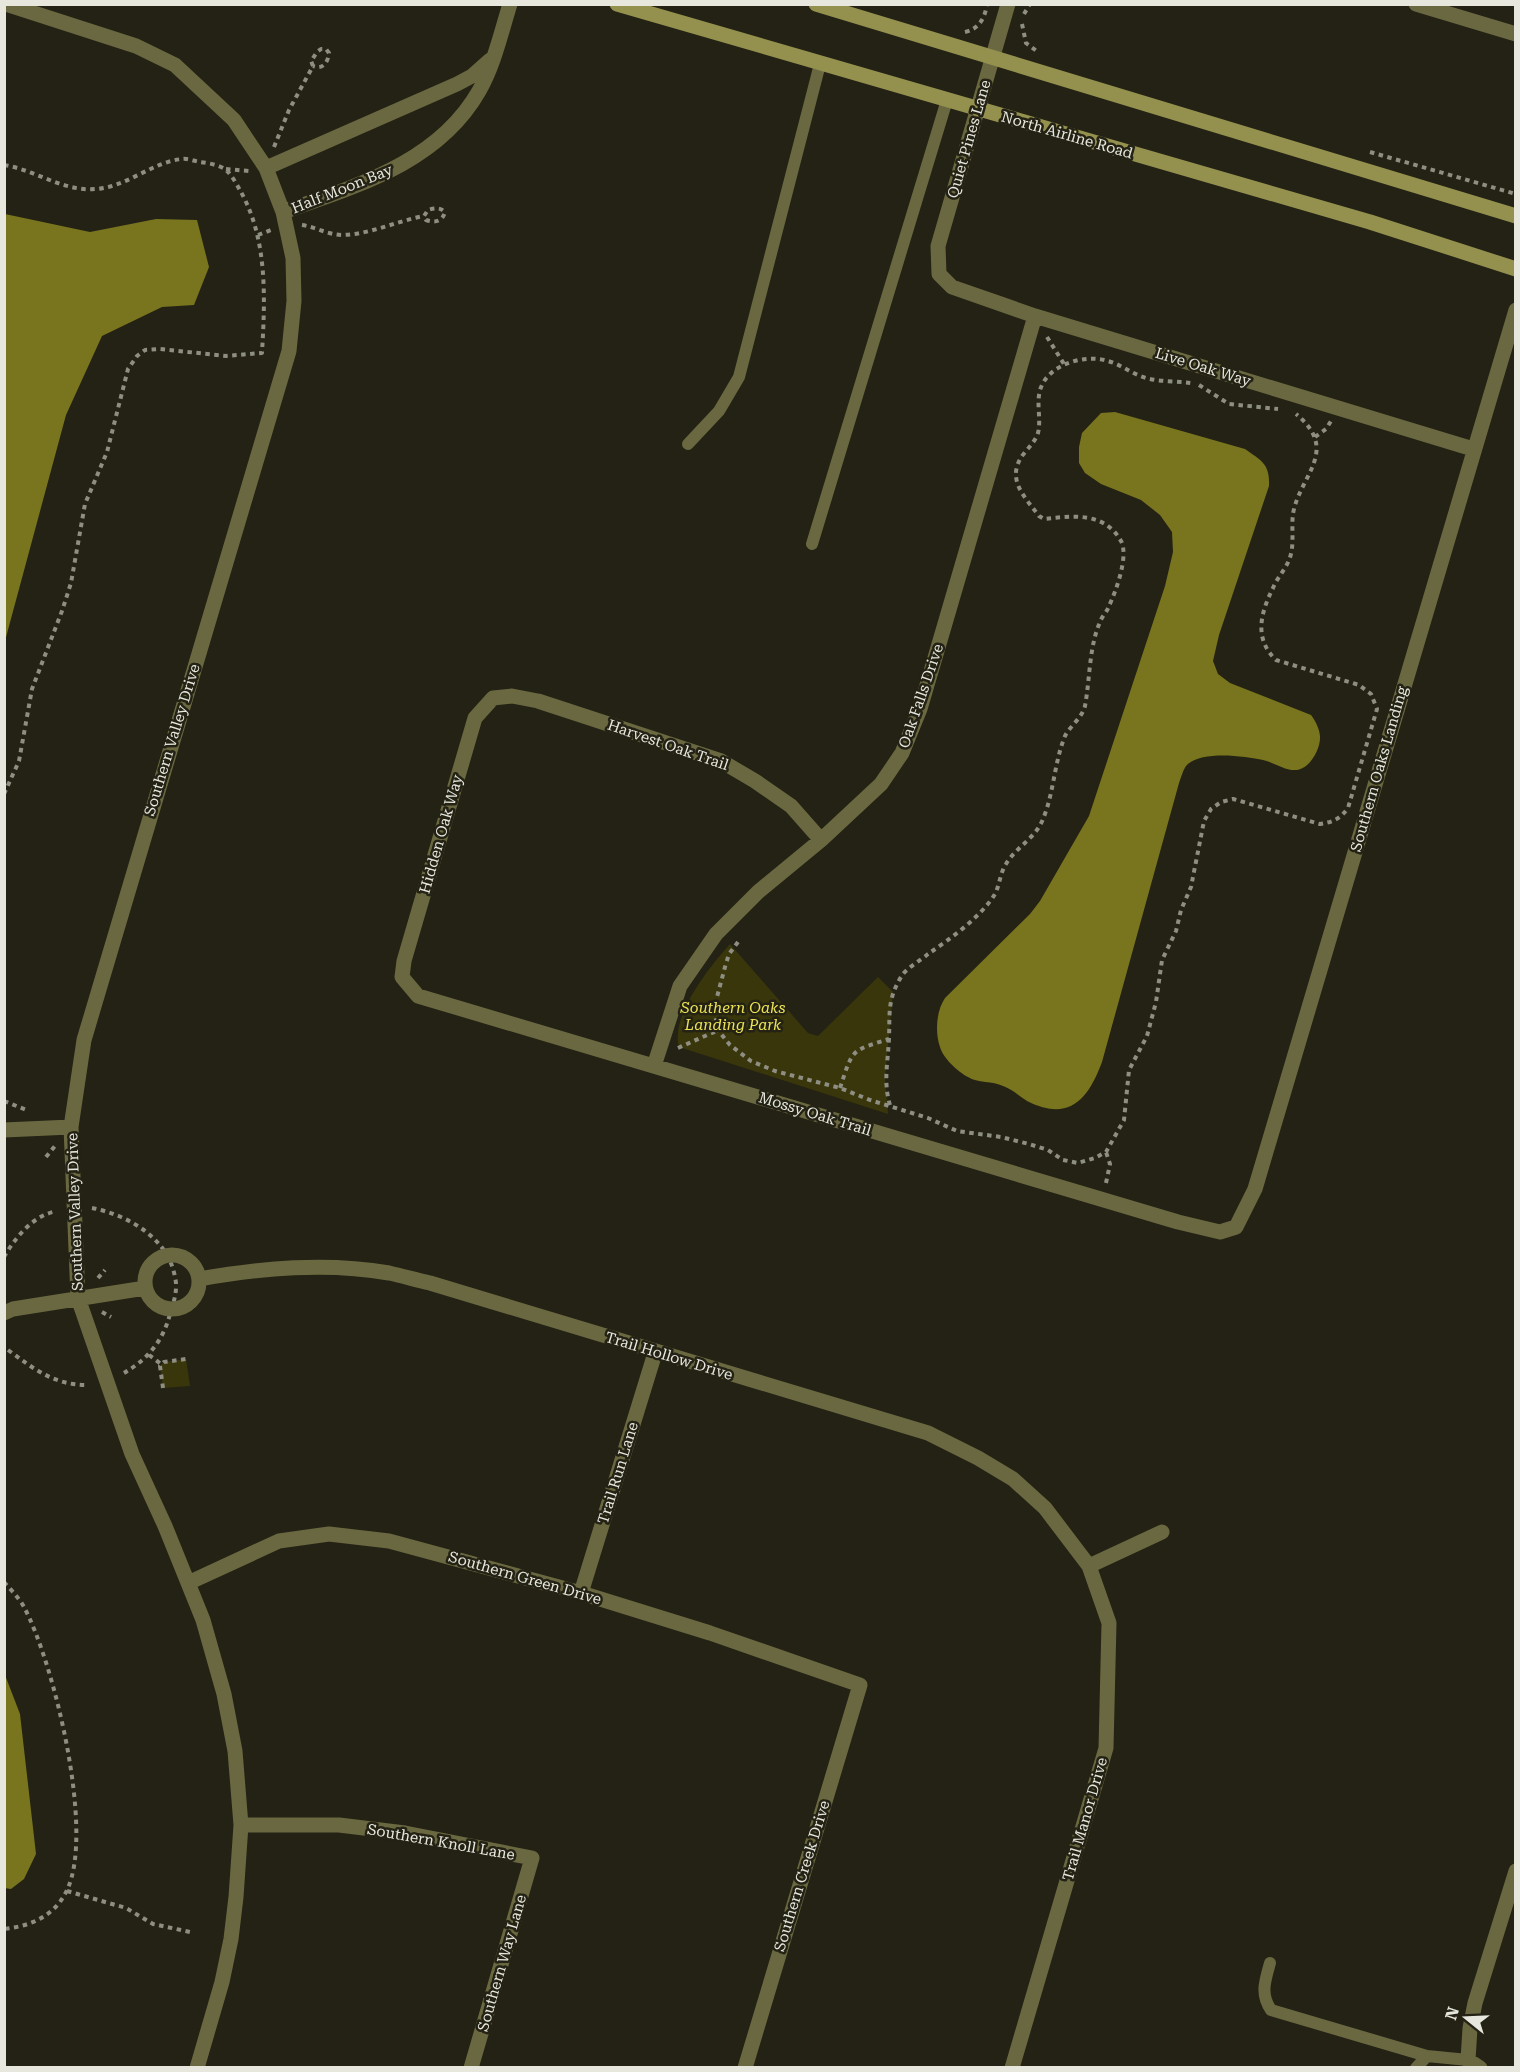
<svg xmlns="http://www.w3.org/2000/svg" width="1520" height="2072" viewBox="0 0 1520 2072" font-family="'Roboto Serif',serif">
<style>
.green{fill:#39360b}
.water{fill:#79741e}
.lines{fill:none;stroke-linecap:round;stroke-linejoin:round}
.path{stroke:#8e8e82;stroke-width:4;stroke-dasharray:4.5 4.5;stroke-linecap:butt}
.service{stroke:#6a6840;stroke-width:12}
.minor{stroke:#6a6840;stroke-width:15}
.secondary{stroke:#94904e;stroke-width:15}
.labels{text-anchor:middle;stroke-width:5;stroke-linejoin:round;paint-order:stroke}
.street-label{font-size:15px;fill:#e7e7dd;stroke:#232214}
.park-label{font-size:15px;font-style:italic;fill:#ece354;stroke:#232214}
</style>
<rect width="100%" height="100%" fill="#232214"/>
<path class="green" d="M730,944L808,1033L818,1036L878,977L893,992L885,1078L888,1114L679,1047C670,1016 710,966 730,944Z
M186,1359L190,1386L163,1388L160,1366L164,1362Z"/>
<path class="water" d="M5,214L90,232L156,219L197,220L209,267L194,305L162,307L102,336L66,415L5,641Z
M1115,412L1245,449C1262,461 1270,464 1269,486L1219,635L1213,661L1218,674L1230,683L1311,715C1316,722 1319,728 1320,736C1321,749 1309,771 1294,770C1284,770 1273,762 1263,760C1244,756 1200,750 1186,766C1183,770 1181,778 1179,783L1102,1062C1088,1100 1069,1122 1027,1101C1019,1096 1012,1089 1003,1086C993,1081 977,1083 968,1077C958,1072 943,1058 940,1047C935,1033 936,1011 945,998L1030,914L1040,901L1089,816L1165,586L1173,552L1172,532L1160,515L1141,500L1101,484L1085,473L1079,463V447L1082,433L1101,413Z
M5,1675L20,1714L36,1854L24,1879L11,1889L4,1888Z"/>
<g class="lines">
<path class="path" d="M1024,14L1030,4
M1022,24L1026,43L1038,52
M965,32C979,29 985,18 987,4
M274,147L289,110L313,66L311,61L317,52L321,49H326L329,53C328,62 323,70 313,66
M1370,152L1516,194
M4,165C36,170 63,192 96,189C127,187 152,162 182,159C187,158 194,161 200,162C208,163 220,165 226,170C232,175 237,185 241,192C268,241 265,299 262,353L226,356L160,349L145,350L137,356L128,369L107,452L85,504L71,583L62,611L32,689L19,761L4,794
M226,169L249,171
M302,225C316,227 328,235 343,235C371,234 397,221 424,216L428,210C434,208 440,207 445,212C442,222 435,223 426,220L424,216
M258,235L271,230
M1047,337L1064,364
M1199,385L1229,404L1278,409
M1315,437L1326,429L1331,421
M738,942L729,954L725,967L717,997L715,1014L718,1030L730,1045L751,1061L775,1071L840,1088L870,1100L928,1118L957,1131L1001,1137L1029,1144L1048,1150L1063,1160L1078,1163L1095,1158L1106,1152L1124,1120L1129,1070L1147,1036L1156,1002L1162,960L1176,931L1181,910L1191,887L1204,821L1211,809L1221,802L1233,799L1320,824C1333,822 1340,819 1348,808L1377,709L1371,694L1359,685L1276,660C1254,639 1260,614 1273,588C1277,578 1285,570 1289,560C1295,546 1291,529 1293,514C1299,476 1341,451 1296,414
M678,1048L732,1024
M840,1088C853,1049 850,1051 889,1039
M4,1101L29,1111
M890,1105C883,1082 888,1062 889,1038C890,1014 887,1000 901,977C906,968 920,961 928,954C950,939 981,917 995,894C1000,884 1000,873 1006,864C1016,847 1035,839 1043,819C1054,793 1054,763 1065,736C1070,726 1082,718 1085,706C1090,679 1089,647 1100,622C1102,616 1107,612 1109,606C1116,591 1129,556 1121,541C1104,511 1072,516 1044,519L1039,516C1025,497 1006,480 1022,456C1028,448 1035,442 1038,433C1042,417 1034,399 1043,383C1054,363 1087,354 1108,361C1122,365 1132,374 1146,378C1160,382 1177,381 1191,383
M46,1157L55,1146
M1106,1183L1110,1164L1106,1152
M92,1208C128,1215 168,1238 175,1277C178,1289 174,1302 170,1314C163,1341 148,1359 124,1373
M4,1257C15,1238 32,1217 53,1212
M98,1278L105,1270
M102,1312L111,1317
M8,1350C34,1369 54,1385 87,1385
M149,1355L161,1364
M163,1388L160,1366L164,1362L186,1359
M4,1582C11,1590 19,1598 24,1607C54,1663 95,1832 67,1890C55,1916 31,1926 4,1929
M67,1891L126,1908L153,1924L190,1932"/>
<path class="service" d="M688,444L719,411L739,377L820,64
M812,544L947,100
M1270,1963C1265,1981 1260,1994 1271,2010L1427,2056L1468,2060
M1416,2068L1427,2056"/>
<path class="minor" d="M6,4L136,46L175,65L234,120L266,168L283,212L293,258L294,301L289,351L84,1040L71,1127L78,1298L132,1454L165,1526L203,1620L224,1694L235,1751L241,1825L236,1897L231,1939L222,1982L197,2068
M1008,4L938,246L939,274L952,287L1035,316L1473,449
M1416,4L1516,34
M266,168L457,84L472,76L490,60
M283,212C356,186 438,163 479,91C494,65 501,33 510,4
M821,840L791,806L755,781L721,761L538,701L512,696L493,698L475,718L404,961L402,977L418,996L1178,1222L1220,1232L1236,1227L1255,1189L1516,310
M654,1066L680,986L716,934L758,892L821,840L881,784L902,753L920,709L1035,316
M4,1130L71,1127
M145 1282a27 27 0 1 1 54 0a27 27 0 1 1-54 0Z
M199,1279C262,1268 326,1262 389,1273C403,1276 416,1280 430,1283L928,1433L978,1458L1013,1479L1045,1508L1089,1566L1109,1623L1106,1748L1012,2068
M4,1313L13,1309L145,1288
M1089,1566L1162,1532
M188,1583L279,1541L329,1534L389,1541L581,1593L710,1633L860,1685L745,2068
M581,1593L655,1353
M241,1825H339L405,1833L532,1858L471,2068
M1480,2068L1468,2060L1470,2028L1475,2003L1516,1871"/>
<path class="secondary" d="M617,4L1370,222L1516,269
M816,4L1516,216"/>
</g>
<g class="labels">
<g class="street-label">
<text transform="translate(1067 135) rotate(16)" y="5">North Airline Road</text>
<text transform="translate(969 139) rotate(-74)" y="5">Quiet Pines Lane</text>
<text transform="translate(342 189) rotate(-22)" y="5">Half Moon Bay</text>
<text transform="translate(1203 367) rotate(17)" y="5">Live Oak Way</text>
<text transform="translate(921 696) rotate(-71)" y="5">Oak Falls Drive</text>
<text transform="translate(172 740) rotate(-73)" y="5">Southern Valley Drive</text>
<text transform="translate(668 745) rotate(19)" y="5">Harvest Oak Trail</text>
<text transform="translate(1379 769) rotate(-74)" y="5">Southern Oaks Landing</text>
<text transform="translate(441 834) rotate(-74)" y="5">Hidden Oak Way</text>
<text transform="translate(815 1114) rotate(17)" y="5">Mossy Oak Trail</text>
<text transform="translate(75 1212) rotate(-92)" y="5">Southern Valley Drive</text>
<text transform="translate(669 1356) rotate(17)" y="5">Trail Hollow Drive</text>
<text transform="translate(618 1473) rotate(-73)" y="5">Trail Run Lane</text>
<text transform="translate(525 1578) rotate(16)" y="5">Southern Green Drive</text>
<text transform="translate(1085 1819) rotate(-74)" y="5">Trail Manor Drive</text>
<text transform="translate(441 1842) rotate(10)" y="5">Southern Knoll Lane</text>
<text transform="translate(802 1876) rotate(-73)" y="5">Southern Creek Drive</text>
<text transform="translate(502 1963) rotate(-74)" y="5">Southern Way Lane</text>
</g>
<g class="park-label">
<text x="733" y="1013">Southern Oaks<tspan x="733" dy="17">Landing Park</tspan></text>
</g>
</g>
<rect width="1520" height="2072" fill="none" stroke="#e7e7dd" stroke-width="12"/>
<g transform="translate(1466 2018) rotate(288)" stroke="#232214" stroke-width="4.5" paint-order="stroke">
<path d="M0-4.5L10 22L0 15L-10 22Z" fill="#e7e7dd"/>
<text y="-9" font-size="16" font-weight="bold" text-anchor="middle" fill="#e7e7dd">N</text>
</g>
</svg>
